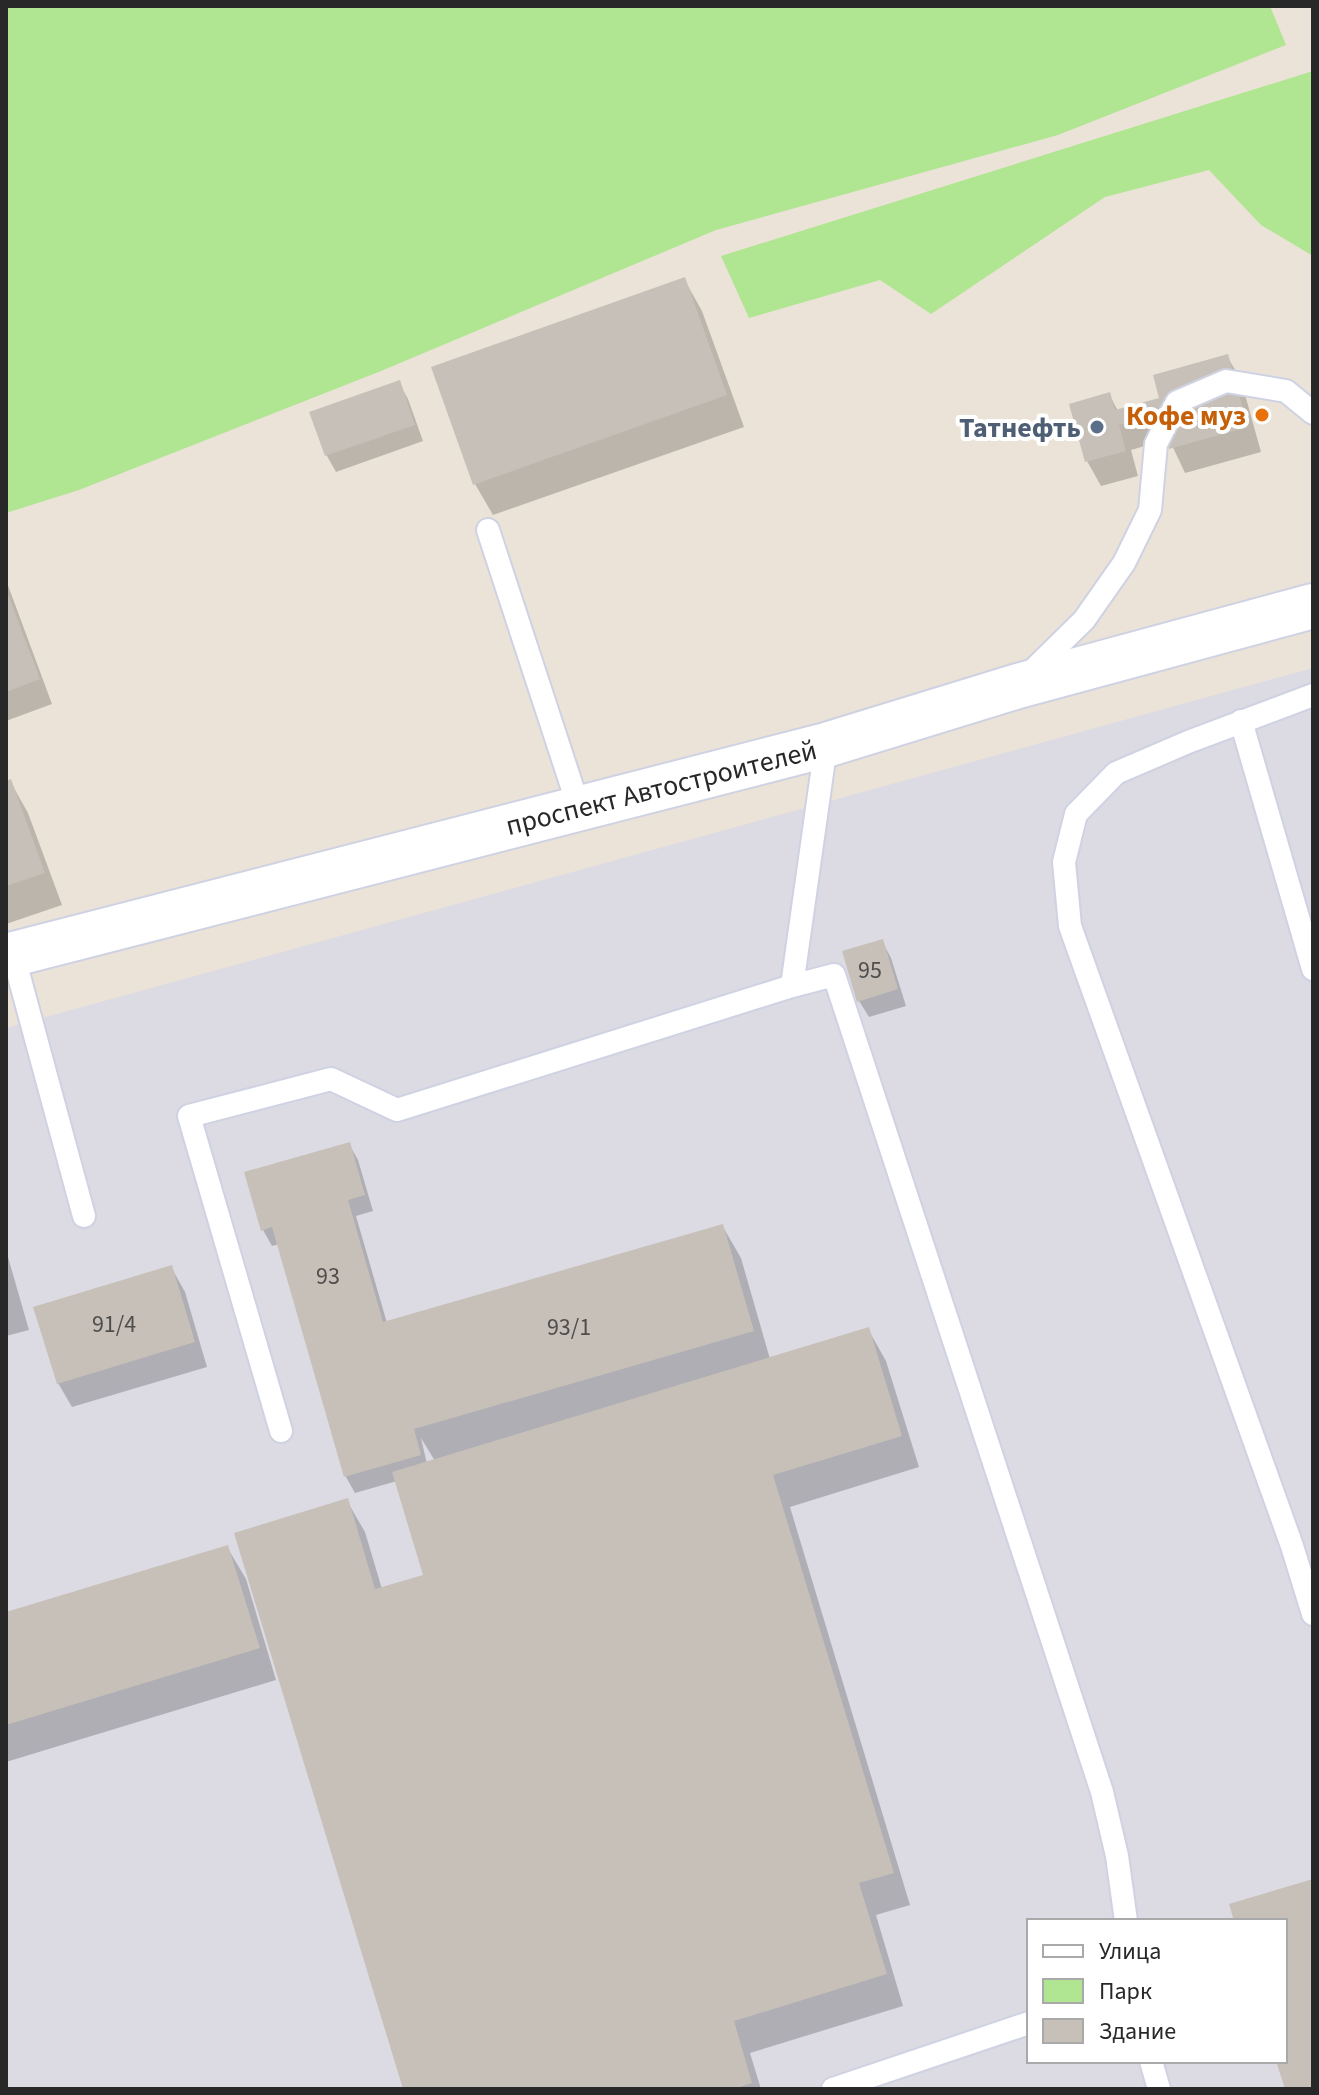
<svg xmlns="http://www.w3.org/2000/svg" width="1319" height="2095" viewBox="0 0 1319 2095" font-family="'Source Sans 3',sans-serif">
<style>
.industrial{fill:#dcdae3;fill-rule:evenodd}
.green{fill:#b0e591}
.shadow{fill:#0003;fill-rule:evenodd}
.building{fill:#c6c0b8}
.lines{fill:none;stroke-linecap:round;stroke-linejoin:round}
.service-casing{stroke:#ced2e2;stroke-width:26}
.secondary-casing{stroke:#ced2e2;stroke-width:48}
.service{stroke:#fff;stroke-width:22}
.secondary{stroke:#fff;stroke-width:44}
.food-dot{fill:#e8710a;stroke:#fff;stroke-width:3}
.service-dot{fill:#5c6f8a;stroke:#fff;stroke-width:3}
.labels{text-anchor:middle;stroke-width:8;stroke-linejoin:round;paint-order:stroke}
.number-label{font-size:24px;fill:#504e4c}
.food-label{font-size:28px;font-weight:bold;fill:#c56008;stroke:#fff;text-anchor:end}
.service-label{font-size:28px;font-weight:bold;fill:#4e5e75;stroke:#fff;text-anchor:end}
.street-label{font-size:28px;fill:#282828;stroke:#fff}
</style>
<rect width="100%" height="100%" fill="#ebe3d8"/>
<path class="industrial" d="M1313,668V2089H6V1028ZM1029,1921H1285V2061H1029Z"/>
<path class="green" d="M6,6H1270L1286,45L1058,135L716,230L381,371L79,490L6,513Z
M1313,71V256L1261,225L1209,170L1105,197L931,314L880,280L749,318L721,256Z"/>
<path class="shadow" d="M684,279L702,311L744,427L493,515L475,484Z
M1227,356L1241,380L1261,452L1185,473L1169,439L1131,450L1138,476L1101,486L1087,461L1109,394L1118,411L1161,399Z
M399,383L408,399L423,441L336,472L327,456L312,413Z
M6,580L52,704L6,721Z
M10,781L28,813L62,905L6,924V783Z
M882,941L891,958L906,1006L869,1017L859,1001Z
M349,1144L358,1160L373,1211L356,1216L387,1323L723,1227L741,1258L770,1359L868,1329L886,1361L919,1467L790,1507L910,1905L876,1915L903,2006L750,2053L761,2089H405L347,1501L365,1532L382,1589L426,1576L397,1481L355,1493L346,1477L279,1244L272,1246L263,1230ZM421,1438L435,1461L427,1464Z
M6,1250L29,1330L6,1336Z
M171,1267L185,1292L207,1367L72,1407L58,1383Z
M227,1547L246,1579L276,1680L6,1762V1614Z"/>
<path class="building" d="M685,277L727,395L473,485L431,367Z
M1228,354L1248,427L1169,449L1160,414L1119,425L1126,451L1085,462L1069,404L1110,392L1115,410L1159,398L1153,375Z
M400,380L415,425L325,456L309,412Z
M6,589L40,679L6,692Z
M11,779L45,873L6,886V781Z
M883,939L898,989L857,1002L842,951Z
M350,1142L365,1195L348,1200L383,1322L723,1224L754,1331L414,1429L421,1455L344,1477L272,1227L261,1231L244,1172Z
M172,1265L195,1342L57,1384L33,1307Z
M869,1327L902,1436L773,1475L894,1873L859,1883L887,1974L734,2021L752,2083L734,2089H403L234,1533L348,1498L375,1589L423,1575L392,1472Z
M228,1545L260,1648L6,1725V1612Z
M1313,1879V2089H1285L1276,2061H1285V1921H1234L1229,1904Z"/>
<g class="lines">
<g class="service-casing">
<path id="service" d="M488,530L579,808
M1027,676L1084,620L1124,563L1150,510L1156,444L1177,402L1226,381L1286,391L1313,413
M1313,695L1188,742L1116,773L1076,814L1064,862L1070,926L1292,1546L1313,1614
M1241,721L1313,969
M13,954L84,1216
M792,986L834,975L1102,1792L1117,1856L1126,1921
M281,1431L189,1116L331,1079L397,1110L792,986L826,745
M1151,2061L1159,2089
M833,2089L1029,2023"/>
</g>
<g class="secondary-casing">
<path id="secondary" d="M6,956L826,745L1018,686L1313,606"/>
</g>
<use href="#service" class="service"/>
<use href="#secondary" class="secondary"/>
</g>
<circle class="food-dot" cx="1262" cy="415" r="8"/>
<circle class="service-dot" cx="1097" cy="427" r="8"/>
<g class="labels">
<g class="number-label">
<text x="870" y="978">95</text>
<text x="328" y="1284">93</text>
<text x="114" y="1332">91/4</text>
<text x="569" y="1335">93/1</text>
</g>
<g class="food-label">
<text x="1246" y="425">Кофе муз</text>
</g>
<g class="service-label">
<text x="1081" y="437">Татнефть</text>
</g>
<g class="street-label">
<text transform="translate(661 787) rotate(-14)" y="10">проспект Автостроителей</text>
</g>
</g>
<rect width="1319" height="2095" fill="none" stroke="#282828" stroke-width="16"/>
<rect x="1027" y="1919" width="260" height="144" fill="#ffffff" stroke="#a9a9a9" stroke-width="2"/>
<rect x="1043" y="1945" width="40" height="12" fill="#ffffff" stroke="#a9a9a9" stroke-width="2"/>
<text x="1099" y="1959" font-size="24" fill="#282828">Улица</text>
<rect x="1043" y="1979" width="40" height="24" fill="#b0e591" stroke="#a9a9a9" stroke-width="2"/>
<text x="1099" y="1999" font-size="24" fill="#282828">Парк</text>
<rect x="1043" y="2019" width="40" height="24" fill="#c6c0b8" stroke="#a9a9a9" stroke-width="2"/>
<text x="1099" y="2039" font-size="24" fill="#282828">Здание</text>
</svg>
